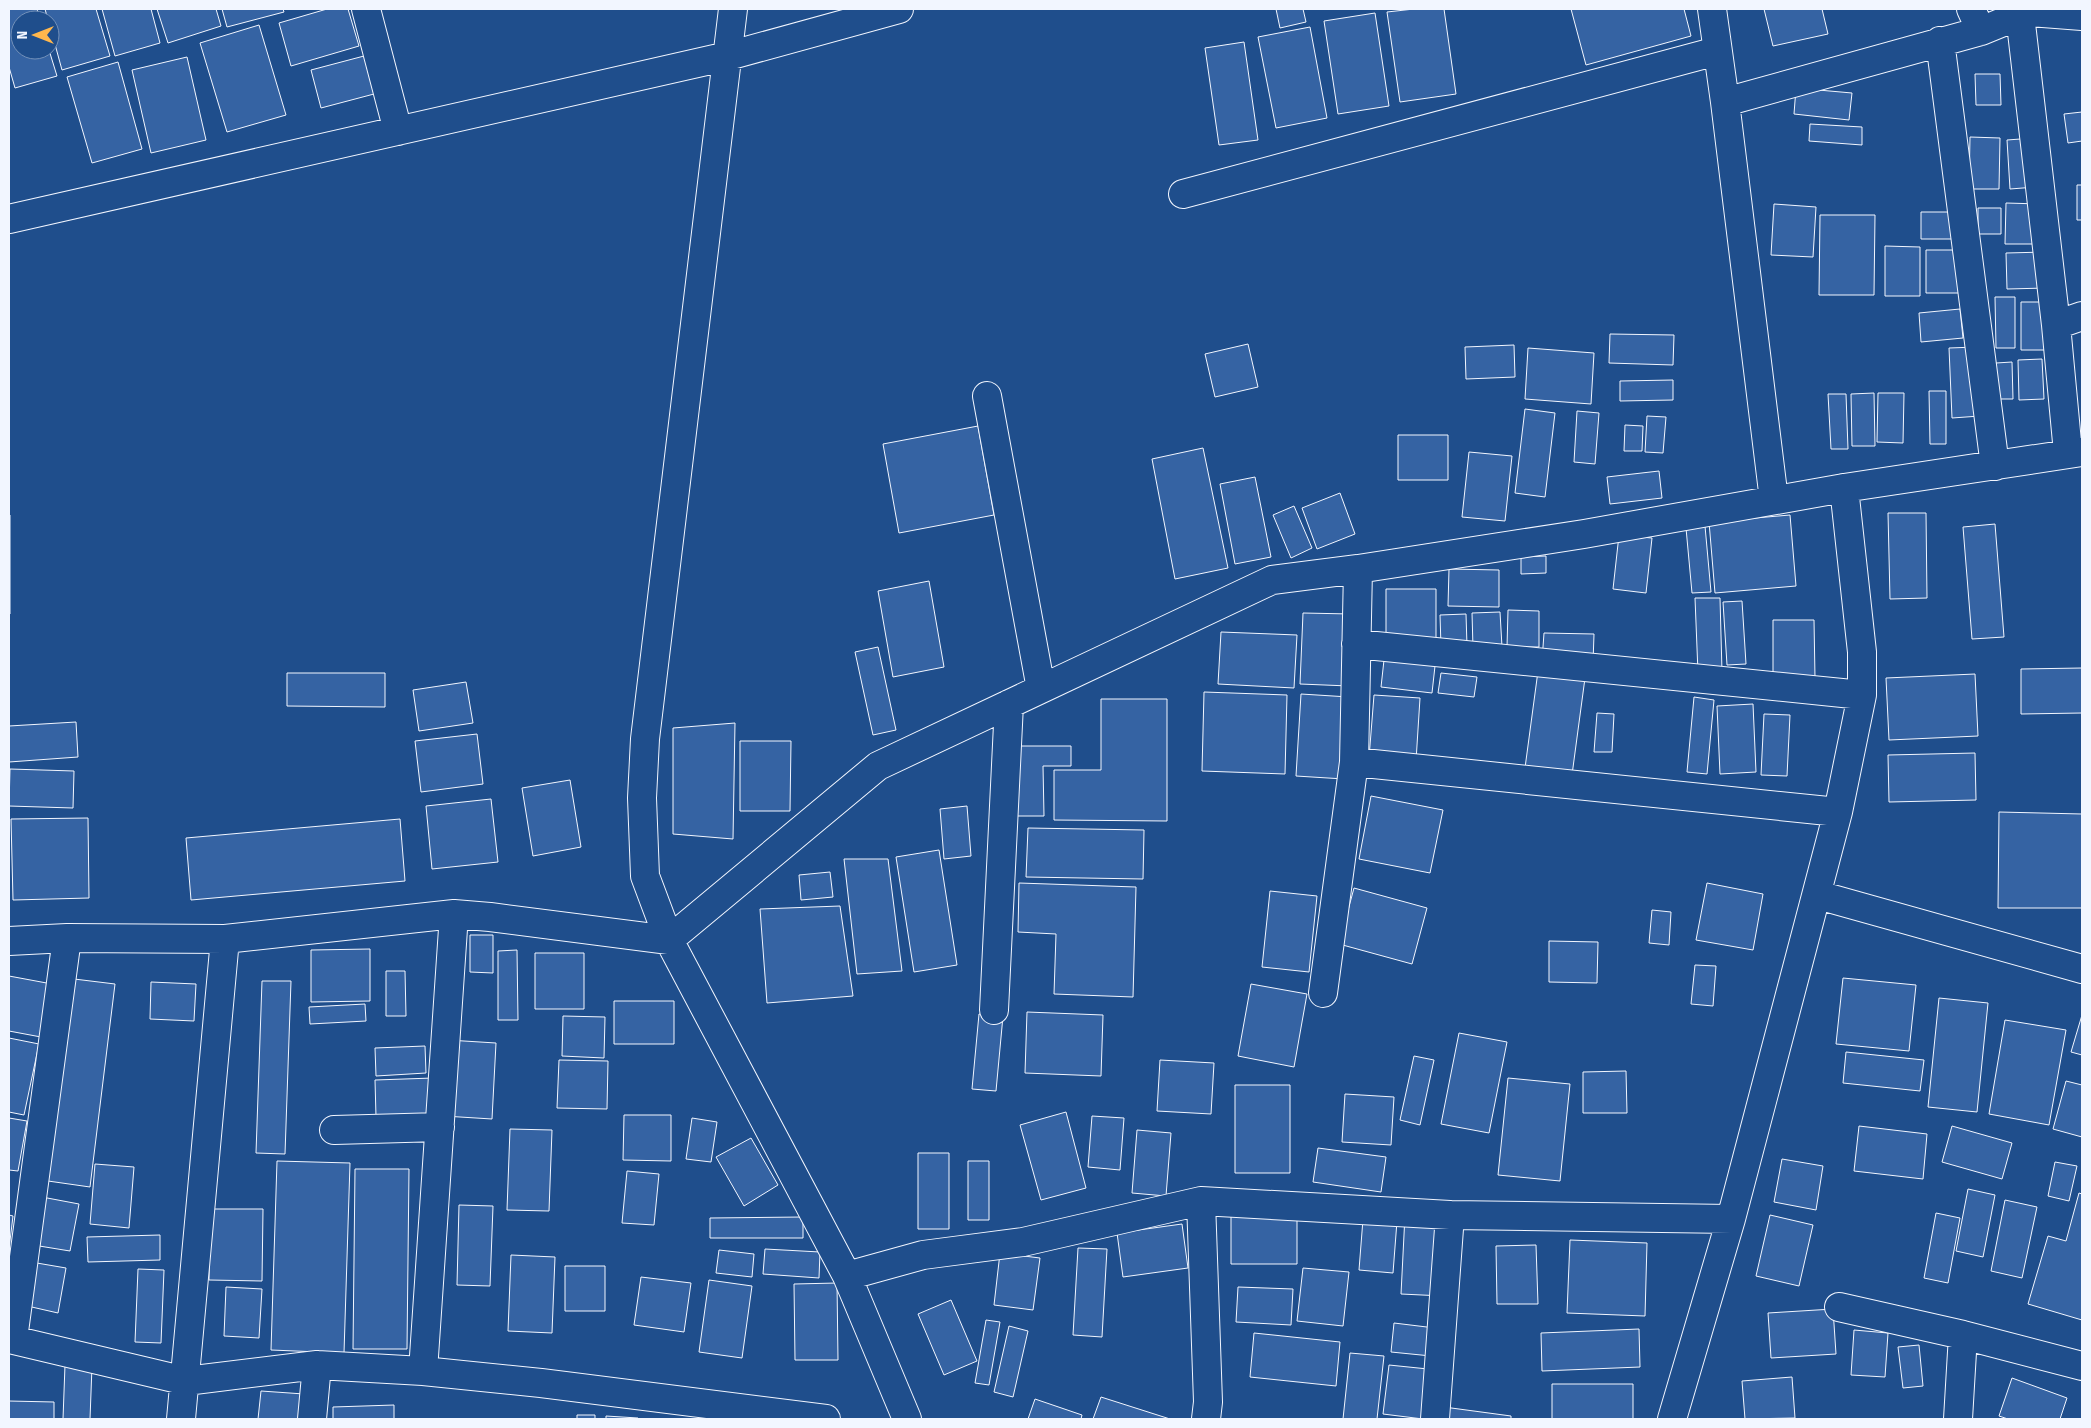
<svg xmlns="http://www.w3.org/2000/svg" width="2091" height="1428" viewBox="0 0 2091 1428" font-family="'Fira Sans Condensed',sans-serif">
<style>
.building{fill:#3563a3;stroke:#f2f6ff}
.lines{fill:none;stroke-linecap:round;stroke-linejoin:round}
.minor-casing{stroke:#f2f6ff;stroke-width:30}
.minor{stroke:#1f4e8c;stroke-width:28}
</style>
<rect width="100%" height="100%" fill="#1f4e8c"/>
<path class="building" d="M9,9H37L40,20H20V50H49L57,76L15,88L9,67Z
M45,9H96L110,56L62,70L50,26V20H48Z
M102,9H151L160,43L115,56Z
M157,9H216L221,26L168,43Z
M222,9H283L284,12L227,27Z
M327,9H348L359,46L291,66L279,23Z
M1276,9H1303L1306,22L1280,28Z
M1414,9H1444L1456,94L1400,102L1387,12Z
M1571,9H1684L1691,36L1586,65Z
M1764,9H1822L1828,34L1773,46Z
M1375,13L1389,106L1338,114L1324,21Z
M259,25L286,115L227,132L200,43Z
M1310,27L1327,118L1276,128L1258,37Z
M1244,42L1258,140L1219,145L1205,48Z
M364,56L374,94L321,108L311,70Z
M187,57L206,140L151,153L132,70Z
M118,62L142,149L92,163L67,77Z
M1975,74H2000L2001,105H1976Z
M1796,88L1852,93L1849,120L1794,114Z
M2082,112V141L2068,143L2064,114Z
M1810,124L1862,127V145L1809,141Z
M1970,137L2000,138L1999,189H1969Z
M2034,138L2036,187L2010,189L2007,140Z
M2077,185H2082V220H2077Z
M2006,203L2040,204V244H2005Z
M1774,204L1816,207L1813,257L1771,255Z
M1978,208H2001V234H1978Z
M1921,212H1960V239H1921Z
M1820,215H1875L1874,295H1819Z
M1885,246L1920,247V296H1885Z
M1926,250H1966V293H1926Z
M2046,252L2047,288L2007,289L2006,253Z
M1995,297H2015V348H1996Z
M2021,302H2046V350H2021Z
M1960,309L1963,338L1921,342L1919,313Z
M1610,334L1674,335L1673,365L1609,363Z
M1248,344L1258,387L1215,397L1205,354Z
M1514,345L1515,377L1466,379L1465,347Z
M1976,347L1980,416L1952,418L1949,348Z
M1528,348L1594,353L1591,404L1525,399Z
M2042,359L2044,399L2019,400L2018,360Z
M2012,362L2013,399H1997L1996,363Z
M1673,380V400L1620,401V381Z
M1929,391H1946V444H1930Z
M1874,393L1875,446H1852L1851,394Z
M1878,393H1904L1903,443L1877,442Z
M1828,394H1846L1848,449H1831Z
M1525,409L1555,413L1545,497L1515,493Z
M1577,411L1599,413L1595,464L1574,462Z
M1647,416L1666,417L1663,453L1645,452Z
M1625,425L1643,426L1642,451H1624Z
M978,426L994,515L899,533L883,444Z
M1398,435H1448V480H1398Z
M1203,448L1228,568L1175,579L1152,459Z
M1469,452L1512,456L1505,521L1462,517Z
M1659,471L1662,498L1610,504L1607,477Z
M1255,477L1271,557L1235,564L1220,484Z
M1340,493L1355,534L1317,549L1302,508Z
M1294,506L1312,548L1291,558L1273,515Z
M1888,513H1926L1927,598L1890,599Z
M9,515H10V614H9Z
M1790,515L1796,586L1715,593L1709,522Z
M1995,524L2004,637L1972,639L1963,527Z
M1705,526L1711,592L1692,593L1686,528Z
M1619,535L1652,538L1646,593L1613,589Z
M1546,556V573L1521,574V557Z
M1449,569L1499,570V607L1448,606Z
M929,581L944,667L893,677L878,591Z
M1386,589H1436V641H1386Z
M1695,598H1720L1722,672L1698,673Z
M1742,601L1746,664L1727,665L1723,602Z
M1508,610L1539,611V647H1507Z
M1500,612L1502,647L1473,648L1472,613Z
M1303,613L1351,614L1349,686L1300,684Z
M1466,614L1467,646L1441,647L1440,615Z
M1773,620H1814L1815,678L1773,679Z
M1221,632L1297,635L1294,688L1218,684Z
M1544,633L1594,634L1593,663L1542,661Z
M878,647L896,730L873,735L855,652Z
M1384,660L1435,666L1432,693L1381,687Z
M2082,668V713L2021,714V669Z
M1538,671L1585,678L1572,775L1525,768Z
M287,673H385V707L287,706Z
M1441,673L1477,677L1474,697L1438,693Z
M1975,674L1978,736L1889,740L1886,678Z
M466,682L473,723L419,731L413,690Z
M1204,692L1287,695L1285,774L1202,771Z
M1301,694L1349,697L1344,779L1296,776Z
M1374,695L1420,698L1416,761L1369,758Z
M1694,697L1714,700L1707,774L1687,772Z
M1101,699H1167V821L1054,820V770H1101Z
M1753,704L1756,772L1720,774L1717,706Z
M1597,713L1614,714L1612,752H1594Z
M1764,714L1790,715L1787,776L1761,775Z
M76,722L78,757L9,762V726Z
M735,723L733,839L673,834V728Z
M477,734L483,784L421,792L415,741Z
M740,741H791L790,811H740Z
M1015,746H1071V766H1043L1044,816H1015Z
M1975,753L1976,800L1889,802L1888,755Z
M10,769L74,771L73,808L9,806Z
M570,780L581,847L533,856L522,788Z
M1371,796L1443,810L1430,873L1359,859Z
M491,799L498,862L432,869L426,806Z
M967,806L971,856L944,859L940,809Z
M1999,812L2082,814V908H1998Z
M88,818L89,898L13,900L11,819Z
M400,819L405,881L191,900L186,838Z
M1028,828L1144,830L1143,879L1026,877Z
M939,850L957,965L914,972L896,857Z
M844,859H888L902,971L857,974Z
M830,872L833,897L801,900L799,875Z
M1019,883L1136,887L1133,997L1054,994L1056,934L1018,932Z
M1707,883L1763,894L1753,950L1696,940Z
M1354,888L1427,908L1412,964L1339,944Z
M1270,891L1317,896L1309,972L1262,967Z
M840,906L853,996L767,1003L760,909Z
M1652,910L1671,912L1669,945L1649,943Z
M470,935H493V973L470,972Z
M1549,941L1598,942L1597,983L1549,982Z
M370,949V1001L311,1002V950Z
M517,950L518,1020H498V951Z
M535,953H584V1009H535Z
M1695,965L1716,966L1713,1006L1691,1004Z
M386,971H405L406,1016H386Z
M9,976L52,984L41,1037L9,1031Z
M66,978L115,984L90,1187L41,1180Z
M1843,978L1916,985L1909,1051L1836,1044Z
M262,981H291L285,1154L256,1153Z
M151,982L196,984L194,1021L150,1019Z
M1251,984L1307,994L1294,1067L1238,1056Z
M1939,998L1988,1003L1977,1112L1928,1107Z
M614,1001H674V1044H614Z
M365,1004L366,1021L310,1024L309,1007Z
M1027,1012L1103,1015L1101,1076L1025,1073Z
M979,1014L1003,1016L996,1091L972,1089Z
M2082,1015V1055L2071,1052Z
M563,1016L605,1017L604,1058L562,1056Z
M2005,1020L2066,1030L2049,1125L1989,1114Z
M1459,1033L1507,1042L1489,1133L1441,1124Z
M9,1038L39,1044L24,1115L9,1112Z
M448,1040L496,1043L492,1119L444,1116Z
M425,1046L426,1073L376,1076L375,1048Z
M1846,1052L1924,1060L1920,1091L1843,1083Z
M1414,1056L1434,1060L1420,1125L1400,1120Z
M559,1060L608,1061L607,1109L557,1108Z
M1160,1060L1214,1063L1211,1114L1157,1111Z
M1626,1071L1627,1113H1583V1072Z
M433,1078L434,1116L376,1117L375,1080Z
M1508,1078L1570,1084L1560,1181L1498,1175Z
M2066,1081L2082,1085V1137L2053,1129Z
M1235,1085H1290V1173H1235Z
M1345,1094L1394,1097L1391,1145L1342,1142Z
M1066,1112L1086,1188L1041,1200L1020,1125Z
M624,1115H671V1161L623,1160Z
M1092,1116L1124,1118L1120,1170L1088,1167Z
M9,1118L27,1121L18,1171L9,1170Z
M692,1118L717,1122L711,1162L686,1159Z
M1859,1126L1927,1134L1923,1179L1854,1171Z
M1952,1126L2012,1143L2002,1179L1942,1162Z
M510,1129L552,1130L549,1211L507,1210Z
M1137,1130L1171,1133L1166,1196L1132,1193Z
M751,1138L778,1185L744,1206L716,1157Z
M1318,1148L1386,1157L1381,1192L1313,1182Z
M918,1153H949V1229H918Z
M1782,1159L1823,1166L1816,1210L1774,1202Z
M277,1161L350,1163L344,1353L271,1350Z
M968,1161H989V1220H968Z
M2055,1162L2077,1166L2069,1201L2048,1196Z
M95,1164L134,1167L129,1228L90,1224Z
M355,1169H409L407,1349H353Z
M627,1171L659,1174L654,1225L622,1223Z
M1968,1189L1995,1195L1983,1257L1956,1251Z
M2079,1193L2082,1194V1320L2028,1304L2048,1236L2066,1241Z
M42,1197L79,1204L70,1251L33,1245Z
M2005,1200L2037,1207L2022,1278L1991,1271Z
M459,1205L493,1206L490,1286L457,1285Z
M210,1209H263L262,1281L209,1280Z
M1231,1209H1297V1264H1231Z
M1936,1213L1960,1218L1948,1283L1924,1278Z
M9,1215L13,1216L9,1249Z
M1405,1215L1447,1218L1443,1296L1401,1294Z
M1770,1215L1813,1225L1799,1286L1756,1276Z
M803,1217V1238H710V1218Z
M1363,1219L1397,1221L1393,1273L1359,1270Z
M1182,1224L1188,1268L1123,1277L1117,1233Z
M160,1235V1260L88,1262L87,1237Z
M1570,1240L1647,1243L1645,1316L1567,1313Z
M1536,1245L1538,1304H1497L1496,1246Z
M1078,1248L1107,1249L1102,1337L1073,1335Z
M765,1249L820,1252L819,1278L763,1274Z
M719,1250L754,1254L752,1277L716,1273Z
M1000,1253L1040,1258L1033,1310L994,1305Z
M511,1255L555,1257L552,1333L508,1331Z
M31,1262L66,1268L58,1313L23,1305Z
M565,1266H605V1311H565Z
M1303,1268L1349,1272L1343,1326L1297,1321Z
M138,1269L164,1270L161,1343L135,1342Z
M641,1277L691,1283L684,1332L634,1325Z
M709,1280L752,1286L742,1358L699,1352Z
M837,1283L838,1360H795L794,1284Z
M226,1287L262,1289L259,1338L224,1336Z
M1238,1287L1293,1289L1291,1325L1236,1322Z
M951,1300L977,1361L944,1375L918,1314Z
M1833,1309L1836,1354L1771,1358L1768,1313Z
M986,1320L1000,1322L989,1385L975,1383Z
M1394,1323L1435,1328L1431,1356L1391,1352Z
M1009,1326L1028,1331L1013,1397L994,1392Z
M1639,1329L1640,1367L1542,1371L1541,1333Z
M1854,1330L1888,1333L1885,1377L1851,1375Z
M1254,1333L1340,1342L1336,1386L1250,1377Z
M1919,1345L1923,1386L1903,1388L1898,1347Z
M1350,1353L1384,1356L1377,1419H1343Z
M65,1365L92,1366L90,1419H63Z
M1389,1365L1428,1369L1423,1419L1383,1414Z
M1792,1377L1795,1418L1745,1419L1742,1381Z
M2012,1378L2067,1398L2060,1419H2008L1999,1416Z
M1552,1384H1633V1419H1552Z
M261,1391L304,1394L302,1419H258Z
M1101,1397L1170,1419H1093Z
M1035,1399L1082,1415L1081,1419H1028Z
M9,1401L54,1402V1419H9Z
M394,1405V1419H333V1407Z
M1444,1407L1511,1416V1419H1443Z
M577,1415H595V1419H577Z
M606,1416L638,1418V1419H606Z"/>
<g class="lines">
<g class="minor-casing">
<path id="minor" d="M366,9L398,131
M733,9L645,739L642,798L645,876L669,940L847,1276L907,1419
M1712,9L1725,102L1774,500
M1971,9L1981,31
M2016,11L2082,16
M2020,15L2056,325L2068,453
M1940,41L1995,466
M1725,102L1981,31L2020,15L2016,11L2018,9
M1183,194L1717,51
M9,219L728,56L899,9
M2056,325L2082,316
M987,396L1041,689
M1356,644L1862,695
M1838,812L1862,695V652L1844,488
M1818,895L2082,969
M9,941L67,938L225,939L454,914
M1323,993L1354,762L1358,569
M994,1010L1009,704
M334,1130L440,1127
M1201,1201L1208,1402L1206,1419
M847,1276L923,1255L1023,1242L1201,1201L1450,1215L1731,1219L1838,812L1354,762
M1839,1307L1963,1335L2082,1366
M9,1339L186,1381L317,1365L423,1371L541,1383L826,1419
M13,1339L67,938
M423,1371L454,914L490,917L669,940L878,766L1272,580L1358,569L1584,534L1844,488L2082,452
M181,1419L225,939
M312,1419L317,1365
M1435,1419L1450,1215
M1672,1419L1731,1219
M1958,1419L1963,1335"/>
</g>
<use href="#minor" class="minor"/>
</g>
<rect width="2091" height="1428" fill="none" stroke="#f2f6ff" stroke-width="20"/>
<g transform="translate(35 35) rotate(270)"><circle r="24" fill="#1f4e8c" stroke="#7391ba"/>
<path d="M0-4L9 19L0 12L-9 19Z" fill="#ffb74d"/>
<text y="-8" font-size="14" font-weight="bold" text-anchor="middle" fill="#f2f6ff">N</text>
</g>
</svg>
